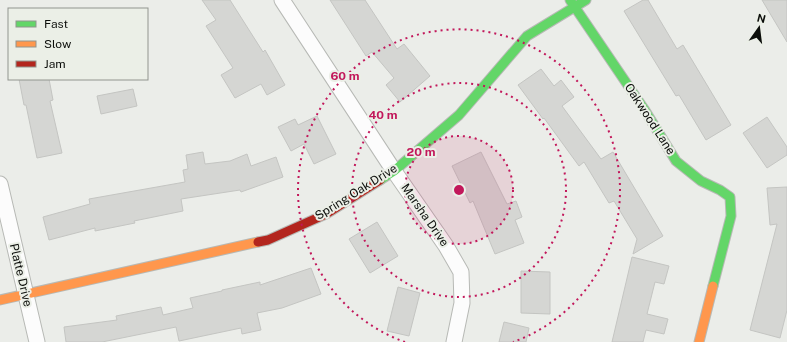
<svg xmlns="http://www.w3.org/2000/svg" width="787" height="342" viewBox="0 0 787 342" font-family="'Public Sans',sans-serif">
<style>
.building{fill:#d5d6d3;stroke:#c4c5c2}
.lines{fill:none;stroke-linecap:round;stroke-linejoin:round}
.street-casing{stroke:#b7b9b5;stroke-width:17}
.fast-casing{stroke:#b7b9b5;stroke-width:11}
.slow-casing{stroke:#b7b9b5;stroke-width:11}
.jam-casing{stroke:#b7b9b5;stroke-width:11}
.street{stroke:#fcfcfc;stroke-width:15}
.fast{stroke:#63d668;stroke-width:9}
.slow{stroke:#ff974d;stroke-width:9}
.jam{stroke:#b3261e;stroke-width:9}
.ring{fill:none;stroke:#c2185b;stroke-width:2;stroke-dasharray:2 4}
.labels{text-anchor:middle;stroke-width:4;stroke-linejoin:round;paint-order:stroke}
.street-label{font-size:12px;fill:#0c0e0b;stroke:#ebefe7}
.centre{fill:#c2185b;stroke:#ebefe7;stroke-width:2}
.ring-label{font-size:12px;text-anchor:middle;font-weight:bold;fill:#c2185b;stroke:#ebefe7;stroke-width:4;stroke-linejoin:round;paint-order:stroke}
</style>
<rect width="100%" height="100%" fill="#ebede9"/>
<path class="building" d="M202,0H230L263,52L265,50L285,85L267,95L261,84L235,98L221,75L233,68L206,26L216,20Z
M330,0H365L397,49L404,44L430,76L400,102L386,85L394,78L372,52L366,56Z
M643,0H648L677,49L683,45L731,125L706,140L679,95L676,96L624,11Z
M762,0H787V42Z
M541,69L554,86L561,80L574,97L562,106L601,159L613,152L663,236L633,254L637,239L614,201L609,203L584,162L579,166L544,118L543,119L518,85Z
M19,79H49L53,100L50,101L62,153L37,158L26,105H24Z
M133,89L137,106L101,114L97,96Z
M317,116L336,154L314,164L304,144L291,151L278,127L295,119L298,125Z
M767,117L787,147V155L767,168L743,133Z
M203,152L205,164L230,161L247,154L251,166L276,157L283,177L241,192L240,190L181,199L183,211L134,221L135,223L95,231V228L49,240L43,217L90,204L89,199L185,182L183,170L188,169L186,155Z
M481,152L507,204L516,201L522,217L515,220L524,243L495,254L473,201L470,203L452,166Z
M787,187V310L780,338L750,330L777,224L770,225L767,188Z
M377,222L398,256L370,273L349,239Z
M632,257L669,266L664,284L655,282L647,314L668,319L664,334L646,330L643,342H612Z
M311,268L321,294L282,308L257,313L261,330L242,334L241,328L179,341L176,327L102,342H66L64,327L117,320L116,316L161,307L163,315L193,308L190,298L222,291V290L260,282V285Z
M521,271L550,272V314L521,313Z
M398,287L420,293L409,336L387,331Z
M504,322L529,328L526,342H499Z"/>
<g class="lines">
<g class="street-casing">
<path id="street" d="M282,0L394,171L446,246L461,272L462,303L454,342
M0,184L37,342"/>
</g>
<g class="fast-casing">
<path id="fast" d="M570,0L644,109L676,161L701,181L720,190L730,197L731,216L713,286
M380,180L394,171L459,115L527,36L586,0"/>
</g>
<g class="slow-casing">
<path id="slow" d="M0,300L258,242
M699,342L713,286"/>
</g>
<g class="jam-casing">
<path id="jam" d="M258,242L268,240L326,214L380,180"/>
</g>
<use href="#street" class="street"/>
<use href="#fast" class="fast"/>
<use href="#slow" class="slow"/>
<use href="#jam" class="jam"/>
</g>
<circle cx="459" cy="190" r="54" fill="#c2185b" fill-opacity=".12"/>
<g class="ring">
<circle cx="459" cy="190" r="54"/>
<circle cx="459" cy="190" r="107"/>
<path d="M405 342A161 161 0 1 1 513 342"/>
</g>
<g class="labels">
<g class="street-label">
<text transform="translate(650 119) rotate(57)" y="4">Oakwood Lane</text>
<text transform="translate(356 192) rotate(-32)" y="4">Spring Oak Drive</text>
<text transform="translate(425 215) rotate(55)" y="4">Marsha Drive</text>
<text transform="translate(21 275) rotate(77)" y="4">Platte Drive</text>
</g>
</g>
<circle cx="459" cy="190" r="6" class="centre"/>
<g class="ring-label">
<text x="345" y="80">60 m</text>
<text x="383" y="119">40 m</text>
<text x="421" y="156">20 m</text>
</g>
<rect x="8" y="8" width="140" height="72" fill="#ebefe7" stroke="#92958f"/>
<rect x="16" y="21" width="20" height="6" fill="#63d668" stroke="#92958f"/>
<text x="44" y="28" font-size="12" fill="#0c0e0b">Fast</text>
<rect x="16" y="41" width="20" height="6" fill="#ff974d" stroke="#92958f"/>
<text x="44" y="48" font-size="12" fill="#0c0e0b">Slow</text>
<rect x="16" y="61" width="20" height="6" fill="#b3261e" stroke="#92958f"/>
<text x="44" y="68" font-size="12" fill="#0c0e0b">Jam</text>
<g transform="translate(759 28) rotate(14)" stroke="#ebefe7" stroke-width="3" paint-order="stroke">
<path d="M0-3L7 15L0 10L-7 15Z" fill="#0c0e0b"/>
<text y="-6" font-size="11" font-weight="bold" text-anchor="middle" fill="#0c0e0b">N</text>
</g>
</svg>
